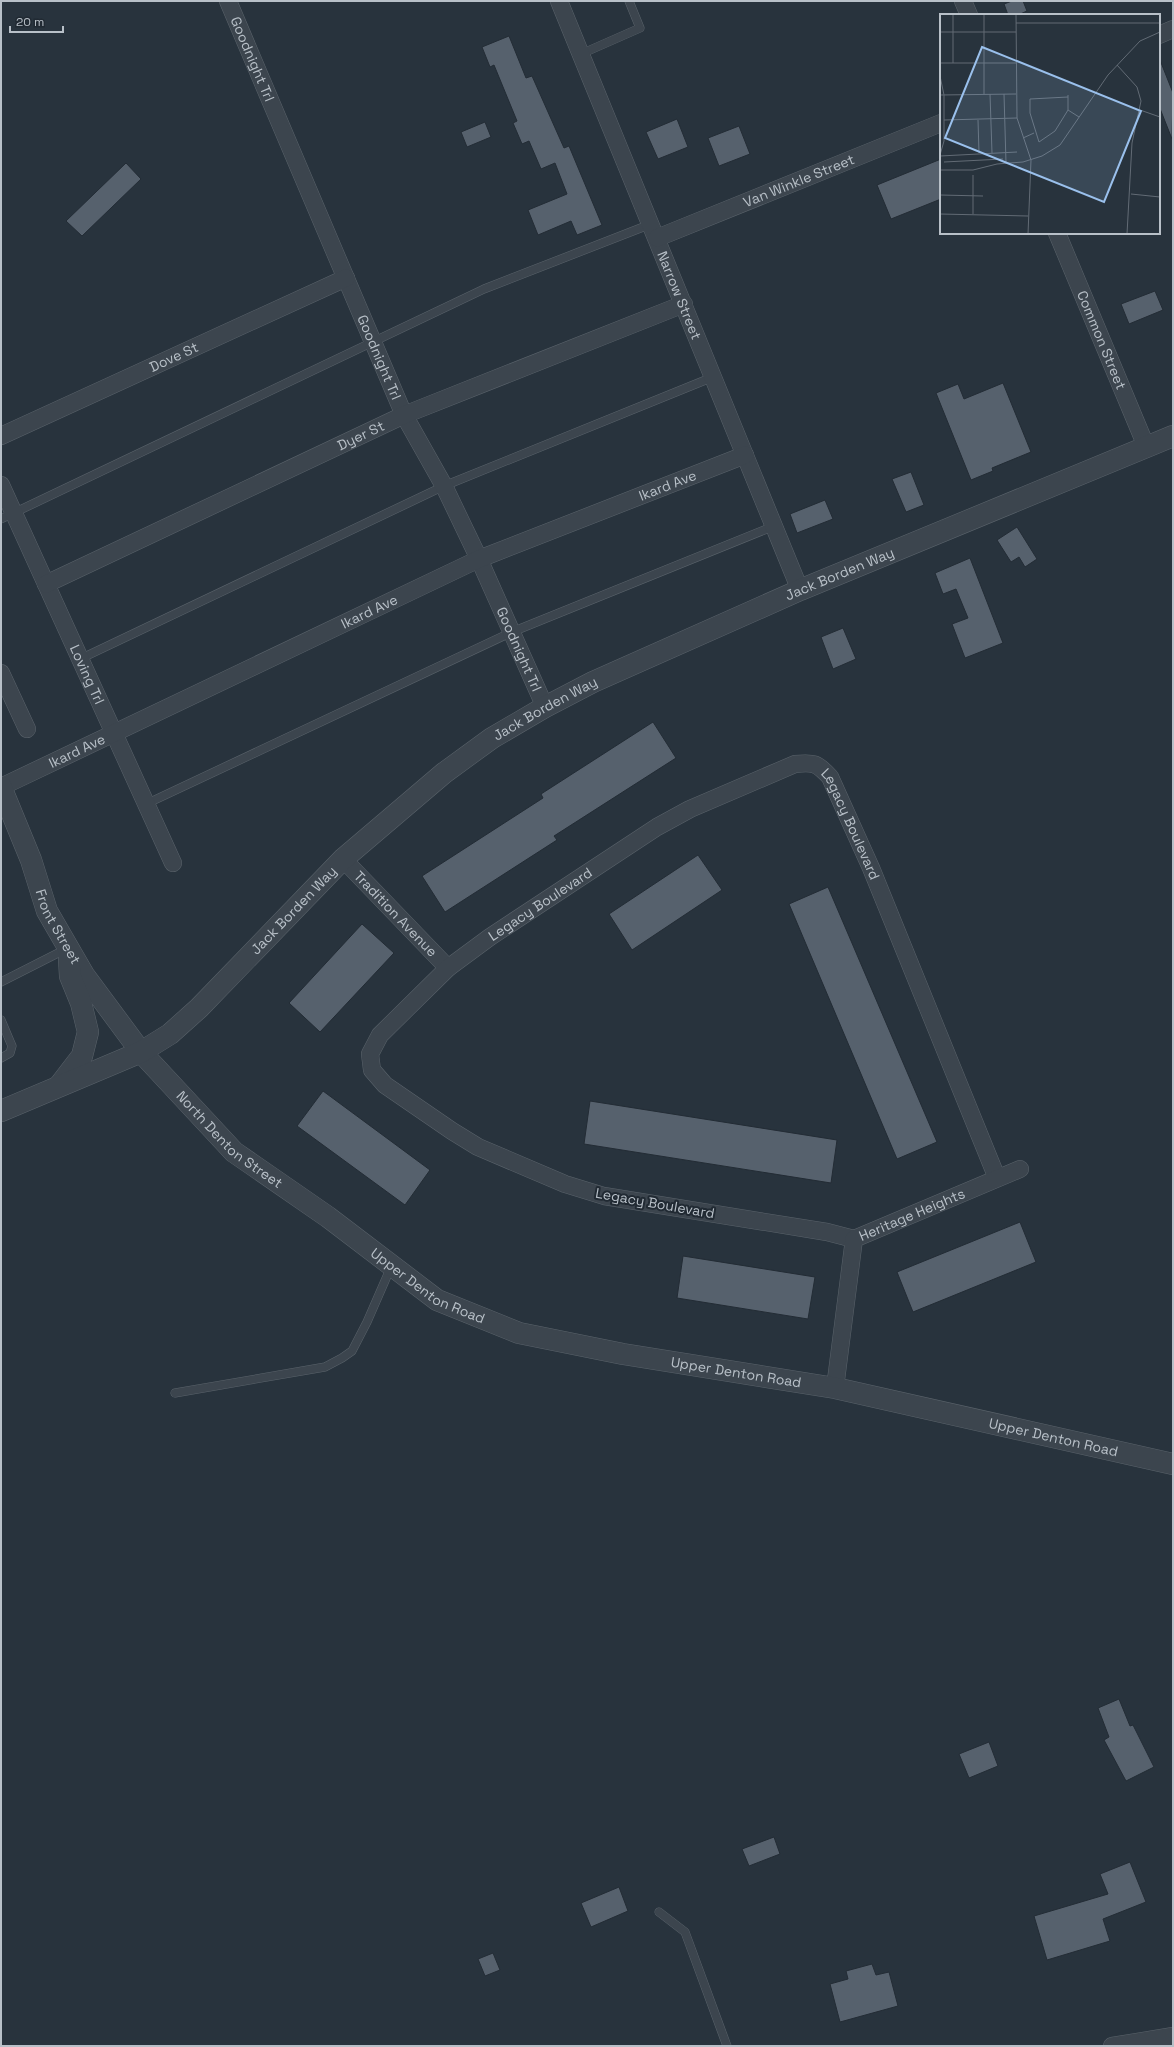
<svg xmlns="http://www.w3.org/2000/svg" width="1174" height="2047" viewBox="0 0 1174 2047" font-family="'Space Grotesk',sans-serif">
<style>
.building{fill:#56616d;stroke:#232c35}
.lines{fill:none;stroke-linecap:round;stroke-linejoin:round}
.service-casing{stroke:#5a636b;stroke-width:9}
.minor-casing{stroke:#5a636b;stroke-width:18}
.tertiary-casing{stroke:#5a636b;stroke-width:22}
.service{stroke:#3c454e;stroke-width:8}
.minor{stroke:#3c454e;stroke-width:17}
.tertiary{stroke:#3c454e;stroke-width:21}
.labels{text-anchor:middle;stroke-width:4;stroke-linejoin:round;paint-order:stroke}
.street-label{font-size:14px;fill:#b8c0c8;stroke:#212a33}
.inset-road{fill:none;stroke:#626b75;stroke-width:1}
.view{fill:#9ac0ec;fill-opacity:0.15;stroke:#9ac0ec;stroke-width:2}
.inset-edge{fill:none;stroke:#b8c0c8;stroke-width:2}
</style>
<rect width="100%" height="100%" fill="#28333d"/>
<path class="building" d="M1012,1H1023L1027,11L1018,15H1008L1004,4Z
M509,36L526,78L532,76L564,148L569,146L602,225L577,235L571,221L538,235L528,210L567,194L555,163L541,169L529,141L522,144L513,123L517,121L494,65L490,67L482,47Z
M1160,60L1173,93L1172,139L1159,106Z
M677,119L688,147L658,159L646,132Z
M485,122L491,137L467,147L461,132Z
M739,126L750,154L719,166L708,138Z
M941,159V199L891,219L877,185Z
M126,163L141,179L82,236L66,221Z
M1155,291L1163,310L1129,324L1121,304Z
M1003,383L1031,452L992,468L993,471L971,480L936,393L958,384L964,399Z
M911,472L924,505L906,512L892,479Z
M825,500L833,519L797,533L790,514Z
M1017,527L1037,559L1025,567L1019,557L1011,562L997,540Z
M970,558L1003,643L965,658L952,624L968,618L956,589L943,594L935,573Z
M843,628L856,659L833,669L821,637Z
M653,722L676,758L554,836L557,840L445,912L422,876L543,798L541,794Z
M698,855L722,890L632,950L609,914Z
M828,887L937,1142L897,1159L789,904Z
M362,924L394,953L320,1032L289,1003Z
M323,1091L430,1170L405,1205L297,1126Z
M590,1101L837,1140L831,1183L584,1144Z
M1020,1222L1036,1262L913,1312L897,1272Z
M683,1256L815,1277L808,1319L677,1298Z
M1119,1699L1130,1726L1133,1725L1154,1767L1126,1781L1104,1740L1109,1737L1098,1708Z
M989,1742L998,1766L969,1778L959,1754Z
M774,1837L780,1854L749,1866L742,1849Z
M1130,1862L1146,1902L1103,1919L1110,1941L1047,1960L1034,1916L1108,1894L1100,1874Z
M619,1887L628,1911L591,1927L581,1903Z
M493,1953L500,1970L485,1976L478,1959Z
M872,1964L876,1975L889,1972L898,2006L840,2022L830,1984L848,1979L846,1971Z"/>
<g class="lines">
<g class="service-casing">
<path id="service" d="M581,54L640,28L629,1
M1,519L484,289L651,224
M80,659L444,486L713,377
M146,804L512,632L774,526
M1,982L68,948
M1,1020L12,1046L10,1053L1,1058
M175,1393L325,1367L342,1358L352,1351L367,1322L391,1267
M659,1912L685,1932L727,2046"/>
</g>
<g class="minor-casing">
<g id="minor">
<path id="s1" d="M228,1L404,415L444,486L479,559L545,707"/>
<path id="s2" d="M559,1L800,590"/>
<path d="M963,1L969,15"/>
<path d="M1159,35L1173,29"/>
<path id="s3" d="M1057,233L1146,446"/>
<path id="s4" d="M657,238L941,123"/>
<path id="s5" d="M1,436L346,278"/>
<path id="s6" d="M1,485L173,863"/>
<path id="s7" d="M46,584L404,415L684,304"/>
<path d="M1,673L27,729"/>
<path id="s8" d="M1,787L479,559L745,455"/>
<path id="s9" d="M343,859L448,968"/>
<path id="s10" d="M854,1239L827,1232L604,1196L565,1184L478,1147L452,1131L385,1085L372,1070L370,1054L380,1035L448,968L490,937L657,827L690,809L795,764C814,762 817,763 830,777L871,868L997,1178"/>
<path id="s11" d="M835,1388L854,1239L1020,1169"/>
<path d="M1112,2046L1173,2036"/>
</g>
</g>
<g class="tertiary-casing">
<g id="tertiary">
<path id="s12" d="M1,787L31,860L47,911L84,975L141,1052L234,1152L328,1217L437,1300L519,1333L623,1354L835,1388L1173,1464"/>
<path d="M59,1086L82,1056L88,1032L81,1003L70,976L69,959"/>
<path id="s13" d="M1,1111L141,1052L170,1034L199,1008L343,859L444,773L492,738L545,707L593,682L800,590L1173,436"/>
</g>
</g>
<use href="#service" class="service"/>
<use href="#minor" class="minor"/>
<use href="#tertiary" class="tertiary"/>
</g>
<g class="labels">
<g class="street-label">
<text dy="5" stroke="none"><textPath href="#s1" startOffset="63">Goodnight Trl</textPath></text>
<text dy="5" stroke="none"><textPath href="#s4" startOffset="153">Van Winkle Street</textPath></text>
<text dy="5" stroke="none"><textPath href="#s2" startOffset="318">Narrow Street</textPath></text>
<text dy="5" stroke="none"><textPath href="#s3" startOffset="116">Common Street</textPath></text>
<text dy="5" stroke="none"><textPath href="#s5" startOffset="190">Dove St</textPath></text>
<text dy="5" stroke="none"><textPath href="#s1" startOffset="387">Goodnight Trl</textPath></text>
<text dy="5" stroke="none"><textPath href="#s7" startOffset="348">Dyer St</textPath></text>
<text dy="5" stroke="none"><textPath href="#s8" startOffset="732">Ikard Ave</textPath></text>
<text dy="5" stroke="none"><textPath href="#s13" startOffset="1009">Jack Borden Way</textPath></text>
<text dy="5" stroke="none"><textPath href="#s8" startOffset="408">Ikard Ave</textPath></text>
<text dy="5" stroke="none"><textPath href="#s1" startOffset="711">Goodnight Trl</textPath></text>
<text dy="5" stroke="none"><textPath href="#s6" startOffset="208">Loving Trl</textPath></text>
<text dy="5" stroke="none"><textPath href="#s13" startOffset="685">Jack Borden Way</textPath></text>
<text dy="5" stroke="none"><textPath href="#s8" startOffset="84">Ikard Ave</textPath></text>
<text dy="5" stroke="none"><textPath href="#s10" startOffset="1149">Legacy Boulevard</textPath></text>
<text dy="5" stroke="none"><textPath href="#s10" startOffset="766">Legacy Boulevard</textPath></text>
<text dy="5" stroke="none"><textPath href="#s13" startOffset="361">Jack Borden Way</textPath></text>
<text dy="5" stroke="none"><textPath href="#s9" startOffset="76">Tradition Avenue</textPath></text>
<text dy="5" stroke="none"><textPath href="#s12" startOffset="151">Front Street</textPath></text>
<text dy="5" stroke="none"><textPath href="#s12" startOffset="427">North Denton Street</textPath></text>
<text transform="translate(655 1203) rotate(10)" y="5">Legacy Boulevard</text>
<text dy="5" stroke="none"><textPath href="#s11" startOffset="213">Heritage Heights</textPath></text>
<text dy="5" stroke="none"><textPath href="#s12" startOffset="675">Upper Denton Road</textPath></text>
<text dy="5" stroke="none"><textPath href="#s12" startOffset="999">Upper Denton Road</textPath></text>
<text dy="5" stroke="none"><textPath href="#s12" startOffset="1323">Upper Denton Road</textPath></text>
</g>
</g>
<g transform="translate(940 14)">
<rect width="220" height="220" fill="#28333d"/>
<path class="inset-road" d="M13,0V49M76,0L77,104L91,146L88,220M76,9H220M0,18H76M0,49H76M177,51L197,73L201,87L192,129L187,220M0,62L4,81V127L0,141M44,80V0M50,80L52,139M64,80L66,149M0,81L76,80M128,81V96L139,103M128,83L90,85V99L99,128L115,117L128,96M200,96L220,103M4,106L77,104M38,106L39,139M83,124L94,119M0,142L77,138M4,148L63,145M0,156H33L57,150L83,148L102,142L120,131L168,61L200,27L220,18M191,180L220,183M0,181L43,182M0,200L88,202M33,200V161"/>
<path class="view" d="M42,33L201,97L164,188L5,124Z"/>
<rect width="220" height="220" class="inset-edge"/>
</g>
<rect width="1174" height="2047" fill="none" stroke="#b8c0c8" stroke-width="4"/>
<path d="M10 26v6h53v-6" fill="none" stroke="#b8c0c8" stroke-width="2"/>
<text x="16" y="26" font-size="12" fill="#b8c0c8" stroke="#212a33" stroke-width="3" paint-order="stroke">20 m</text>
</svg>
